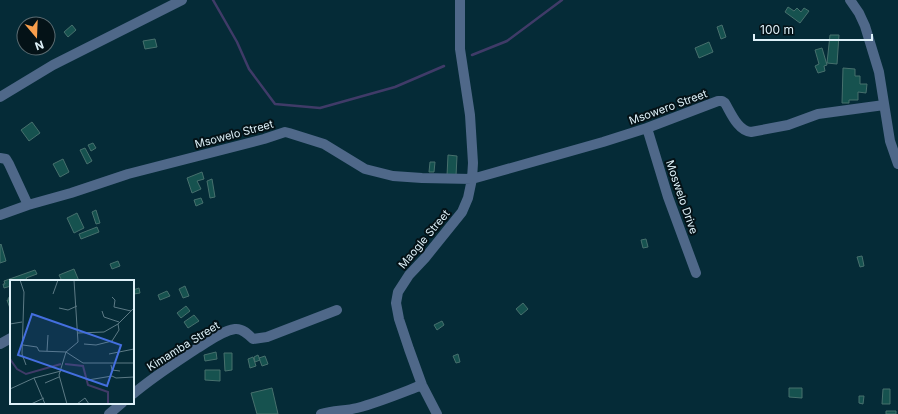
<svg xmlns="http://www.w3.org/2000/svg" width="898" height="414" viewBox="0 0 898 414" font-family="Inter,sans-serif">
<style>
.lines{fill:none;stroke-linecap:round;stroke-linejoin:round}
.stream{stroke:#403b68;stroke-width:2.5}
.building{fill:#16524f;stroke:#47706d}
.minor{stroke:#4f6889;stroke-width:10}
.labels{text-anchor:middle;stroke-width:4;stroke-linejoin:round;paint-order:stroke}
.street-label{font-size:11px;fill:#def1f9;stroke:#041217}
.inset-river{fill:none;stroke:#403b68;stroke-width:2}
.inset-road{fill:none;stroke:#5c7a85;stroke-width:1}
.view{fill:#446fdf;fill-opacity:0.15;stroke:#446fdf;stroke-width:2}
.inset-edge{fill:none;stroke:#def1f9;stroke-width:2}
</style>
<rect width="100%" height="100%" fill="#052b37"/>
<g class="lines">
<path class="stream" d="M213,0L237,42L249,69L275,104L320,108L395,87L444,66
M472,55L507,41L562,0"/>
</g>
<path class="building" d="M788,7L794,11L797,8L801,12L804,8L809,11L800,23L785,12Z
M72,25L76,30L68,37L64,32Z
M722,25L726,37L721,39L717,27Z
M830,35H839L837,64L827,63Z
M155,39L157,47L145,49L143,41Z
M709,42L713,52L699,58L695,48Z
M822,48L827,65L824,66L825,71L818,73L815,66L819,64L815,50Z
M843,68L855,69V76H860V84H867L866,93L858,92V100H849V103H842Z
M32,122L40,133L29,141L21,130Z
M93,143L96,148L91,151L88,145Z
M85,148L92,161L87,164L80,150Z
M448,155L457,156L456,176H447Z
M63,159L69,172L60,177L53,164Z
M430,162H435L434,172H429Z
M202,172L204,179L197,181L201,189L192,193L187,178Z
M212,179L215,197L210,198L207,181Z
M201,198L203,203L196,206L194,200Z
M96,210L100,223L96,224L92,212Z
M77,213L84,228L74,233L67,218Z
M97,227L99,232L81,239L79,234Z
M646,239L648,247L643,248L641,240Z
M1,244L6,261L0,263V245Z
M862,256L864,266L860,267L857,257Z
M118,261L120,266L112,269L110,264Z
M74,269L79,281H62L59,275Z
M35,270L37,274L26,278L28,281H11V286L4,288L3,284H5L4,281Z
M185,286L189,296L183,298L179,289Z
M139,288L140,293L134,294L133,290Z
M167,291L170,296L160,300L158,295Z
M11,297V311L7,300H9L8,298Z
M523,303L528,309L521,315L516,309Z
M186,306L190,311L181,318L177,313Z
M194,315L199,321L188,328L184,322Z
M442,321L444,325L437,330L434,325Z
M216,352L217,359L205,361L204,355Z
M224,353H232V370L225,371Z
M458,354L460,362L456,363L453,356Z
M258,355L260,360L255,362L254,357Z
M265,356L268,364L262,366L259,358Z
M253,357L256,366L250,368L248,359Z
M205,370H220V381L205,380Z
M272,388L278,414H257L251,393Z
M789,388H802V398L789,397Z
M883,389H890V404H882Z
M859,396H864L863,404L859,403Z
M886,411H896V414H886Z"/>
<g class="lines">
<path class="minor" d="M850,0L859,13L865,26L879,72L890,141L898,164
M0,97L53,65L182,0
M647,128L668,197L696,273
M0,158L6,159L9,164L28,205
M0,215L28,205L71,193L128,174L264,139L285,132L289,133L324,144L365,169L393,176L422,178L472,179L603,142L647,128L718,101H722L725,103C731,113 738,131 751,132L788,125L818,114L884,105
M0,344L11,338
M133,394C153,377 175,363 196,349C208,342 221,331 235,329C242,328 248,334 253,339L267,337L337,310
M109,414L122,403
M321,414C333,410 345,411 357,408C380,402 401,393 422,385
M437,414L422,385L409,349L399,319L396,303L398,292L409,275L425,258L462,212L468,198L472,179L473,163L470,115L460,49V0"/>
</g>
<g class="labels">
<g class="street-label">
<text transform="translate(668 107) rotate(-20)" y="4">Msowero Street</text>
<text transform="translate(234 134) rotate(-15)" y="4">Msowelo Street</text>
<text transform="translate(682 197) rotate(71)" y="4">Moswelo Drive</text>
<text transform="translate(424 239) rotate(-50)" y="4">Maogle Street</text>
<text transform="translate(183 346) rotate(-32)" y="4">Kimamba Street</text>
</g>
</g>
<g transform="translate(10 280)">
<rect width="124" height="124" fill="#052b37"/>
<path class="inset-river" d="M0,79L7,89L16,94L51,84M55,84L73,86L78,105L98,112V124"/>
<path class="inset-road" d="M10,0L14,12L12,74L16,85M43,14L48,0M102,17L105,20L104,27L121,31M49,28L58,30L67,26M124,28V44M92,31L94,37L109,42M0,44L12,42M68,53L94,52L108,44L124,28M74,64L86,65L102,61L109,50L108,44M13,65L27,67L29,71L56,72L73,83H124M37,71L38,55M99,74L124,69M101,85L102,90L110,91M24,98L35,124M78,100L102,96L106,98L124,97M35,103L49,97M0,109L24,98L51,91M21,124L34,118M57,124L49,95L56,72L68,62L64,0M67,124L75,118L79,124"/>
<path class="view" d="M22,34L111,65L97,106L8,75Z"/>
<rect width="124" height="124" class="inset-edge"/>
</g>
<g transform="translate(36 36) rotate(161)"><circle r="19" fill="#041217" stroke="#5b6b71"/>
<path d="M0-3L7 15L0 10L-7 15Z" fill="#f99f4d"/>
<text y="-6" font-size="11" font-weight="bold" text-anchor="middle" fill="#def1f9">N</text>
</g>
<path d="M754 34v6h118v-6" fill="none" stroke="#def1f9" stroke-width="2"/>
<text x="760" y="34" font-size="12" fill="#def1f9" stroke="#041217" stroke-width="3" paint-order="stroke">100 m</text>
</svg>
